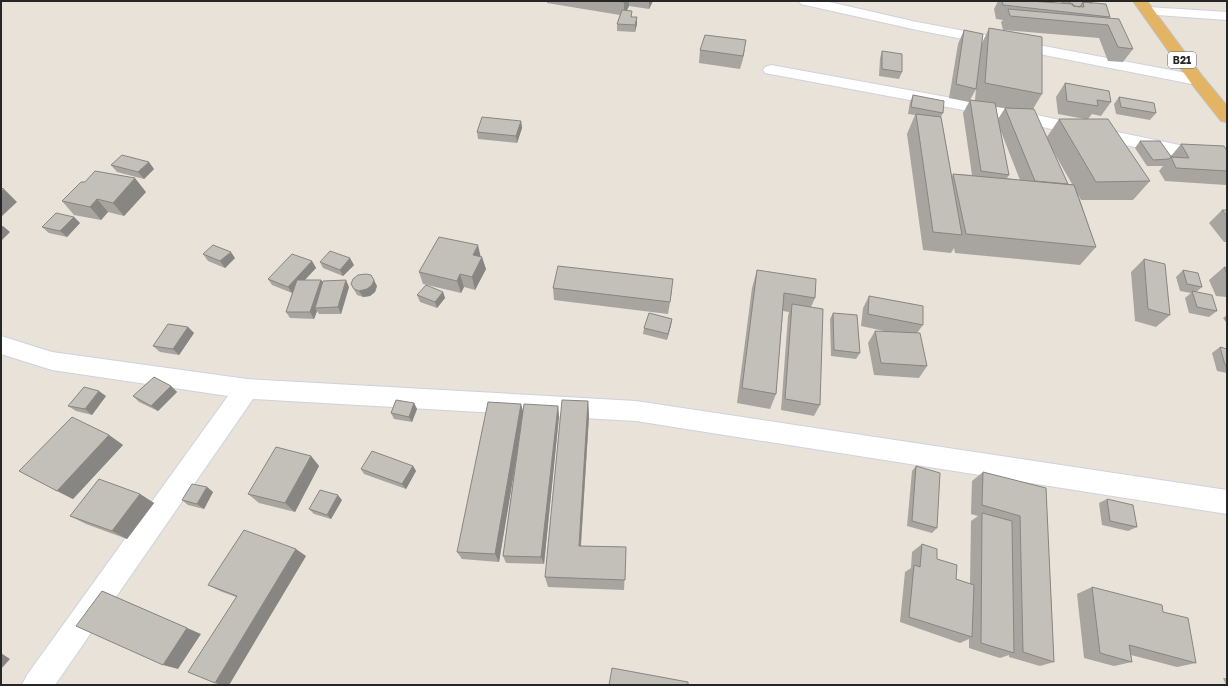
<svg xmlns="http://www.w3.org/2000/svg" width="1228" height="686" viewBox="0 0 1228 686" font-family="'Golos Text',sans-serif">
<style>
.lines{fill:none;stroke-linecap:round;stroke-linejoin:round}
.minor-casing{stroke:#cfd1de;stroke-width:2}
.trunk-casing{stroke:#c2c2c2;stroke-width:2}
.minor{fill:#fff;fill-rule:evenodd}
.trunk{fill:#e4b465;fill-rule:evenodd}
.wall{fill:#a8a49f;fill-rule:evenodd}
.shaded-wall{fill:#888682}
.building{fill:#c3bfb9;stroke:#888682}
.labels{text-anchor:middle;stroke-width:3.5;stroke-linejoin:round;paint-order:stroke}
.shield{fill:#fff;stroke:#676767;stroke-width:1}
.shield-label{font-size:10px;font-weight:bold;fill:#262626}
</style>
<rect width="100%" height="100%" fill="#e8e2d9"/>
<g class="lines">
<g class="minor-casing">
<path id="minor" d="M799,1H825L917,22L1197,75L1203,77L1205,80L1203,83L1197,85L917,30L801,4Z
M1148,7L1227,12V20L1143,14L1141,11L1143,8Z
M771,65L974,102L1227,155V167L974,112L765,73L763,70L765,67Z
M1,336L52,352L247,379L636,401L1227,490V514L636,421L253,399L55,685H22L27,675L228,396L52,370L1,354Z"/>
</g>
<g class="trunk-casing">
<path id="trunk" d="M1133,1H1147L1203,77L1227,106V122L1221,121L1191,83Z"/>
</g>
<use href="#minor" class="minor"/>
<use href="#trunk" class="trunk"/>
</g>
<path class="wall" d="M547,1H653L649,9L629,6L627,10L637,24L635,32L617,31V24L620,15L547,3Z
M998,1H1029L1062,4L1060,1H1090L1092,3L1110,17V18L1133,49L1123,62L1108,61L1099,38L1003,30L1001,22L1003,20L996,19L994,9Z
M989,28L1042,94L1033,109L1047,137L1059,119H1085L1058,114L1056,97L1065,83L1111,102L1101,116L1092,114L1088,119L1150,181L1133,200H1081L1078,194L1096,247L1080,265L955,253L954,248L951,253L923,250L907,134L915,115L908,114L910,102L913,95L943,113L941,117L952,177L953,174L972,175L963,113L969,102L949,98L958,44L964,30L982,43ZM976,89L975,100H970ZM996,107L1005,108L998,119ZM1000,129L1020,180L1007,178L1009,175ZM1052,149L1072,184H1068Z
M700,50L744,54L740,69L699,63Z
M882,51L902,72L899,79L879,76L880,58Z
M1119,97L1156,113L1150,120L1116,114L1114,104Z
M521,121L522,128L517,143L478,139L477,132Z
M1140,141L1171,156L1181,144L1227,151V184L1226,185L1165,181L1159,171L1163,166H1147L1135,148Z
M111,165L154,169L144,179L117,172Z
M85,182L146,192L124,216L108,212L101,220L74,215L62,201Z
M1222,210H1227V242H1224L1209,223Z
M74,217L80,223L67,237L49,233L42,227Z
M203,254L235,258L225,268L208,261Z
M481,256L486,269L475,290L464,287L461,293L423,284L419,272Z
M1144,259L1170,315L1156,327L1135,321L1131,272Z
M312,261L316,268L305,280H321L323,283L349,287L341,314H319L317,311L314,319L290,318L286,312L292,293L272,285L268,279Z
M320,262L354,265L343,276L323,268Z
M1224,267L1227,268V297L1216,296L1209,280Z
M757,270L815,298L811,307L820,405L814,416L781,410L788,316L789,312L783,311L776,394L770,409L737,403L752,288Z
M1183,270L1202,287L1196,292L1217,311L1209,317L1189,313L1185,298L1191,293L1180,291L1176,277Z
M351,284L377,286L375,292L370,296L363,297L357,295Z
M553,288L672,291L668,314L554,300Z
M443,292L445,298L437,308L420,302L417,295Z
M869,296L923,325L917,333L927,366L919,378L874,375L868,343L875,331L889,332L861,326L863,308Z
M833,313L860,353L856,359L831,356L830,319Z
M1227,315V324L1223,318Z
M672,319L671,325L667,340L643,334L644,328Z
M188,327L194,333L179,355L160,352L153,346Z
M1220,347L1227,349V373L1217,371L1212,353Z
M171,386L177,392L158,411L139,402L133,396Z
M106,396L92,415L76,411L68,406Z
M588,401L589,416L581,546L626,547L624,590L548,587L545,577Z
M414,403L417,409L412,422L394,419L391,413Z
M558,406L559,416L544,564L506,563L503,556L518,445L499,562L462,559L457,552L523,412Z
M109,435L123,445L73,499L19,471Z
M311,456L319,466L295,512L259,503L248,494Z
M413,466L416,471L406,489L364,474L361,469Z
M916,466L937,528L932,533L907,526L912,471Z
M983,472L1046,488L1054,662L1040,666L1009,657V655L1000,658L969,648V639L960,643L900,622L905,572L911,568L912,552L922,544L956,579L970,584L971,521L978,516L971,514L972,481Z
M207,487L213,492L204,509L188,505L182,500Z
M140,494L154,503L127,539L86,524L70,516Z
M1107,499L1137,527L1128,531L1102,525L1099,503Z
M342,500L331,519L314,514L309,509Z
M306,556L229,685H223L215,683L236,597L220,591L208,585Z
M1092,587L1163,612L1196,663L1177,667L1131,655L1132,662L1114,666L1084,658L1077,594Z
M1223,678H1227V685H1226Z"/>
<path class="shaded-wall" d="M625,1H629V6L624,16V2Z
M649,1H653L649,9Z
M637,17V24L635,32V25Z
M746,40L744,54L740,69L743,56Z
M521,121L522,128L517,143L516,136Z
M149,162L154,169L144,179L138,172Z
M135,178L146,192L124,216L113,203Z
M4,189L17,202L2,216L1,215V192Z
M97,199L108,212L101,220L90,207Z
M74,217L80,223L67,237L60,231Z
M3,226L10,232L1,241V227Z
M478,245L481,258L473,255Z
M231,252L235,258L225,268L220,261Z
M482,257L486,269L475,290L472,277Z
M350,258L354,265L343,276L340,270Z
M312,261L316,268L292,293L288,287Z
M460,274L464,287L461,293L457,281Z
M321,280L325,286L315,308L317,311L314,319L310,312Z
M346,280L349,287L341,314L338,307Z
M374,280L377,286L375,292L370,296L363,297L359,291Z
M443,292L445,298L437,308L435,302Z
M672,319L671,325L667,340L668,334Z
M188,327L194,333L179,355L173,349Z
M171,386L177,392L158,411L151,406Z
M99,391L106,396L92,415L85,409Z
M588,401L589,416L580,556L579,546Z
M414,403L417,409L412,422L409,417Z
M521,404L524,414L499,562L495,554Z
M558,406L559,416L544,564L541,557Z
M109,435L123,445L73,499L57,491Z
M311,456L319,466L295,512L285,503Z
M413,466L416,471L406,489L402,484Z
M207,487L213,492L204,509L197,504Z
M140,494L154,503L127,539L112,531Z
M338,495L342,500L331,519L327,515Z
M296,549L306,556L229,685H223L215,683Z
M102,591L201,634L178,669L163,665Z
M1,653L10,659L1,669Z"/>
<path class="building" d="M616,1H625L624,2Z
M1002,1H1029L1073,4V6L1084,7L1083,2L1106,4L1110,17L1003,5Z
M1069,1H1090L1092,3L1083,2L1080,7L1073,6V4H1071Z
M1008,9L1119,19L1133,49L1118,47L1108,25L1010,16Z
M622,10L632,11L631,17H637L635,25L617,24Z
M989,28L1042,37V94L985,83Z
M964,30L983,34L976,89L956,84Z
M705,35L746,40L743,56L700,50Z
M882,51L902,54V72L882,69Z
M1065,83L1109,91L1111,102L1097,100L1098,106L1067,101Z
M913,95L944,101L943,113L911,107Z
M1119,97L1154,103L1156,113L1121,107Z
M970,100L995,103L1009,175L981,171Z
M1005,108L1034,109L1068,184L1035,181Z
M916,114L941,117L962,235L933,232Z
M482,117L521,121L516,136L477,132Z
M1059,119H1108L1150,181L1096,182Z
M1140,141H1160L1172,158L1171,157L1169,159L1153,160Z
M1181,144L1224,146L1227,151V171L1176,168L1171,157L1189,158Z
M122,155L149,162L138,172L111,165Z
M95,171L135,178L113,203L97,199L90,207L62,201L81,182H85Z
M953,174L1074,185L1096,247L966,234Z
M1,188L4,189L1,192Z
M1222,210H1227V216Z
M56,213L74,217L60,231L42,227Z
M439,237L478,245L473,255L482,257L472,277L460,274L457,281L419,272Z
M213,245L231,252L220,261L203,254Z
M330,251L350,258L340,270L320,262Z
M292,254L312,261L288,287L268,279Z
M1144,259L1165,264L1170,315L1148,309Z
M558,266L673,279L670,302L553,288Z
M1224,267L1227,268V274Z
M757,270L816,279L815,298L784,293L776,394L742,388Z
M1183,270L1198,273L1202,287L1187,284Z
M366,274L371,275L374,280L372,285L367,289L359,291L354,289L351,284L353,279L358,275Z
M297,280H321L310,312H286Z
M346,280L338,307L315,308L323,281Z
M426,285L443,292L435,302L417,295Z
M1192,291L1212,295L1217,311L1197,307Z
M869,296L923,306V325L868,314Z
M792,304L823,309L820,405L785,399Z
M649,313L672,319L668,334L644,328Z
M833,313L857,315L860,353L834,350Z
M168,324L188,327L173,349L153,346Z
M875,331L920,333L927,366L881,363Z
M1220,347L1227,349V365H1225Z
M154,377L171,386L151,406L133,396Z
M84,387L99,391L85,409L68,406Z
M396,400L414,403L409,417L391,413Z
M562,400L588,401L579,546L626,547L625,580L545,577Z
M488,402L521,404L495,554L457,552Z
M524,404L558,406L541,557L503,556Z
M72,417L109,435L57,491L19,471Z
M276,447L311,456L285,503L248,494Z
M372,451L413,466L402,484L361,469Z
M916,466L940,473L937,528L912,521Z
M983,472L1046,488L1054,662L1023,652L1020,516L982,505Z
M99,479L140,494L112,531L70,516Z
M192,484L207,487L197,504L182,500Z
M320,490L338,495L327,515L309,509Z
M1107,499L1133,505L1137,527L1110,521Z
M982,513L1012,521L1014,653L981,643Z
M244,530L296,549L215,683L188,672L237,596L208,585Z
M922,544L937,549V559L957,565L956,579L974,585L972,637L909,617L914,565L920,567Z
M1092,587L1162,605L1163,612L1188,618L1196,663L1129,645L1132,662L1100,653Z
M102,591L187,628L163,665L76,626Z
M612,668L688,682V685H609Z"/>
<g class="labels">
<rect class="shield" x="1168" y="52" width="28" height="16" rx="3"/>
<g class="shield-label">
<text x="1182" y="64">B21</text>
</g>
</g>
<rect width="1228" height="686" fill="none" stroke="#262626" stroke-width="4"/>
</svg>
